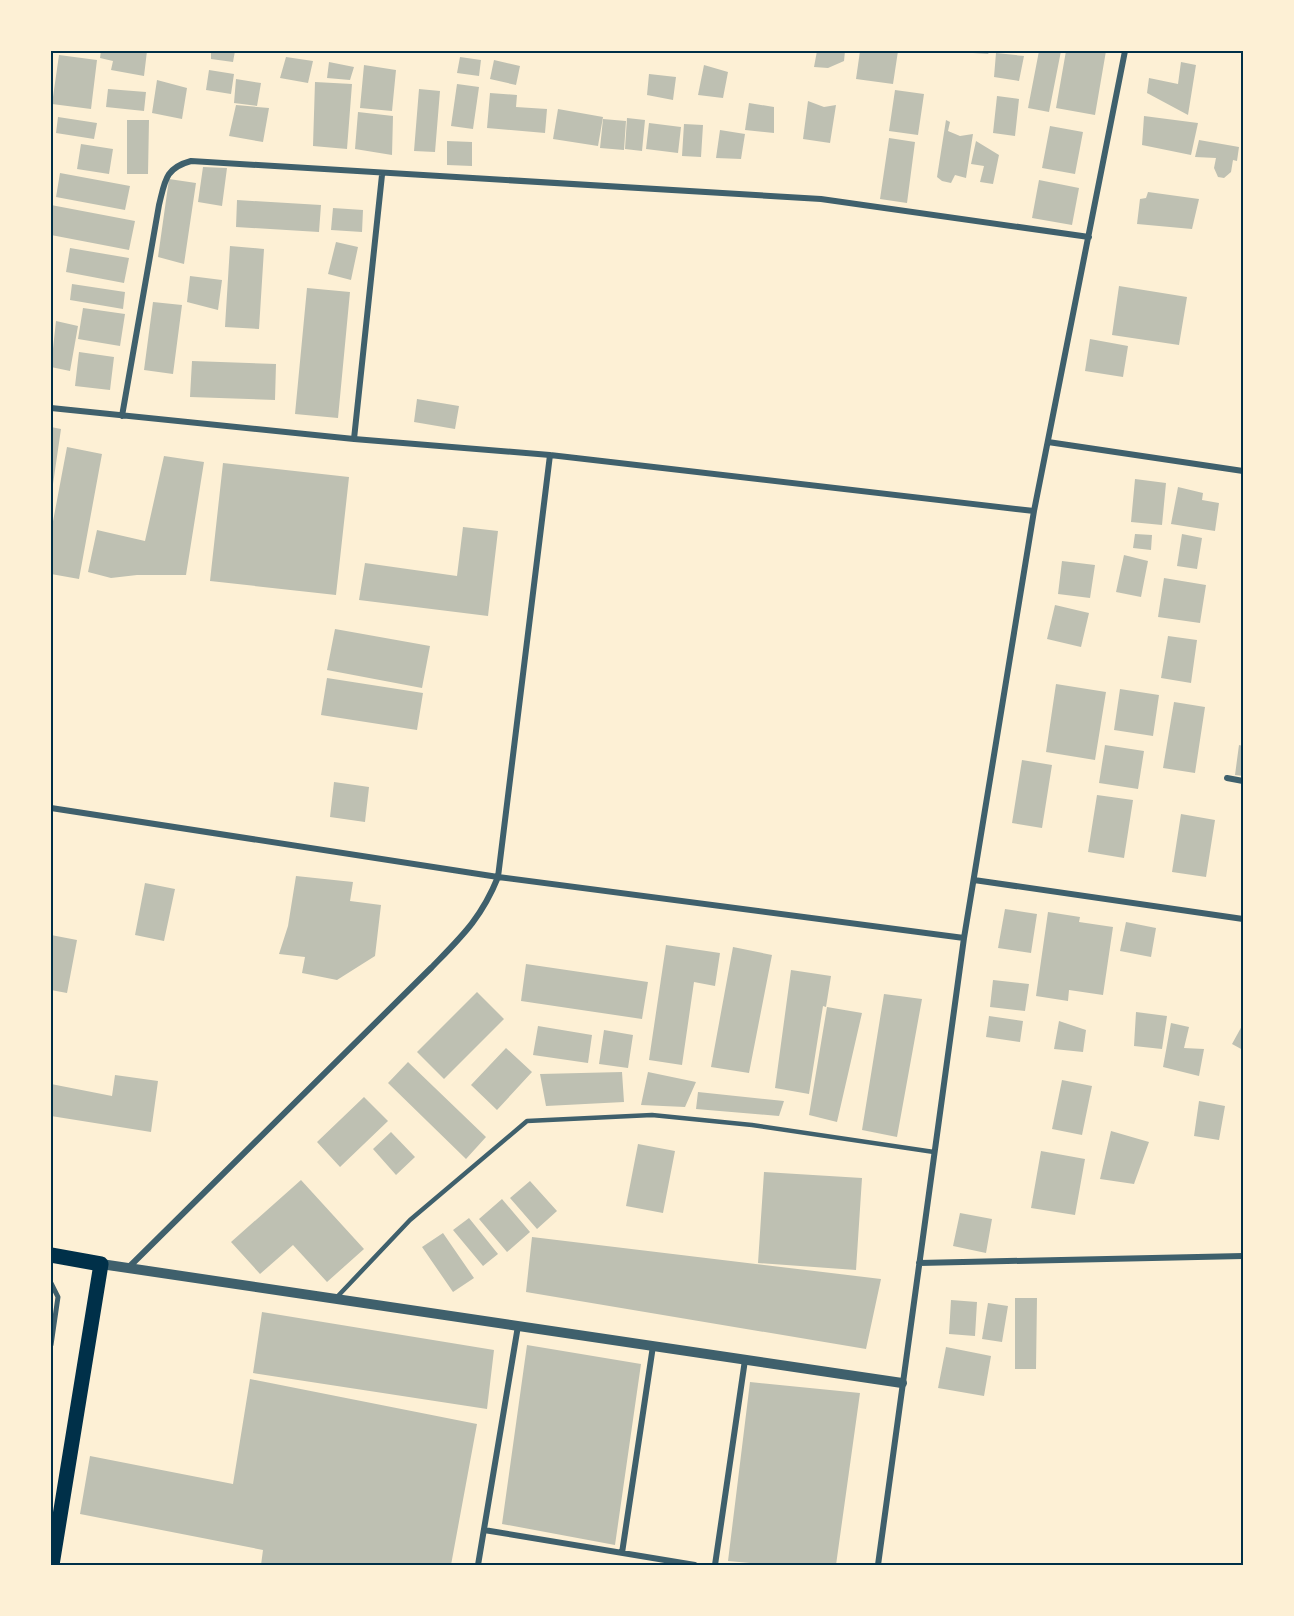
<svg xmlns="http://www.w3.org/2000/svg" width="1294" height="1616" viewBox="0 0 1294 1616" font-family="Georgia,serif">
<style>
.building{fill:#bec0b2}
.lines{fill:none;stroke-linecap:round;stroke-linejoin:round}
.service{stroke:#3f606c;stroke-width:4.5}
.pedestrian{stroke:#3f606c;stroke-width:5}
.minor{stroke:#3f606c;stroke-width:6}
.tertiary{stroke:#3f606c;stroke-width:10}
.primary{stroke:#003049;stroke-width:15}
.neatline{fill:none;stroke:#003049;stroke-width:2}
</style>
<rect width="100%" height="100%" fill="#fdf0d5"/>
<path class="building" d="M101,51H147L144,76L111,70L113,61L100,58Z
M211,51H235L233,62L211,59Z
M817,51H845L844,61L828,68L814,67Z
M860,51H898L893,84L856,79Z
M973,51H990L988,54L973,53Z
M1039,51H1061L1049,112L1028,108Z
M1066,51H1106L1095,115L1056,108Z
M996,53L1024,56L1019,81L994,77Z
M59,55L97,60L91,109L52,104Z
M286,57L313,61L308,83L280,78Z
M460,57L481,60L479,76L457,73Z
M494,60L520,66L516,85L490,79Z
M329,62L354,67L350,80L327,78Z
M1181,62L1196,65L1188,115L1147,93L1149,78L1178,84Z
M364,65L396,70L392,111L360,108Z
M704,65L728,72L723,98L698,95Z
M209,70L234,74L231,94L206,90Z
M649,74L676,77L673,100L647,95Z
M236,79L261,83L257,106L234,103Z
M157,80L187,88L182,119L152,113Z
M315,82L352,84L347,149L313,146Z
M457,84L479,87L473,129L451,126Z
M108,89L146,92L144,111L106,107Z
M419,89L440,91L435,152L414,151Z
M895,90L924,94L918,135L889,131Z
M490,93L517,95L516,107L547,109L545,133L487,128Z
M997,96L1019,99L1015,136L993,133Z
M808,101L824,107L836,105L830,143L803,139Z
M749,103L774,107V133L745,130Z
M236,105L269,108L263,142L229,136Z
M558,109L603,117L598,146L553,139Z
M358,112L393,116L392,155L355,149Z
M1144,116L1198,123L1191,155L1142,145Z
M58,117L97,123L94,139L56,133Z
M627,118L645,120L642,151L625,149Z
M603,119L626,121L624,150L600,148Z
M127,120H149L148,174H127Z
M946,120L950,122L948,131L960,136L973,134L966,178L955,175L951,183L942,181L937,177Z
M649,123L681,127L678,153L646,149Z
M684,124L703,125L701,157L682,156Z
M1050,126L1083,132L1075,174L1042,168Z
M720,130L745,134L741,159L716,158Z
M889,138L915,142L907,203L880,199Z
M1199,140L1239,147L1237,161L1233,160L1231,172L1224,178L1218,177L1214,168L1216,158L1195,157Z
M447,141L472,142V166L447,165Z
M976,141L999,155L993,184L980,182L984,166L971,164Z
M81,144L113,149L109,174L77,169Z
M203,167L227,168L222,206L198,202Z
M60,173L130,186L125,210L56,197Z
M169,179L196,183L184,264L158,257Z
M1039,180L1079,188L1072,225L1032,218Z
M1148,192L1199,199L1192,229L1137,224L1140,199L1146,198Z
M237,200L321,205L319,232L236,227Z
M51,205L135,221L129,250L51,235Z
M333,208L363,210L362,232L331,230Z
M336,242L358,247L351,280L328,274Z
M230,246L264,249L259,329L225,327Z
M70,248L129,258L124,283L66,272Z
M190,276L222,280L218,310L187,302Z
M72,284L125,292L123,309L70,300Z
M1119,286L1187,297L1179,345L1112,335Z
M307,288L350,292L338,418L295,414Z
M153,302L182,305L173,374L144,370Z
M83,308L125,314L120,346L78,339Z
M56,321L78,326L70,371L51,367Z
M1090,339L1128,346L1123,377L1085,371Z
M79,352L114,357L110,390L75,386Z
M192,361L276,364L275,400L190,397Z
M417,399L459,406L455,429L414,422Z
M51,427L61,429L52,491H51Z
M67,447L102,454L79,579L51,574V532Z
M164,456L204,462L186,575H137L111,578L88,572L97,530L145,541Z
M223,463L349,477L336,595L210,581Z
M1135,479L1166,483L1162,525L1131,522Z
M1178,487L1203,493L1202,500L1219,503L1215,531L1171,524Z
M463,527L498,531L488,616L359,600L365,563L457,576Z
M1135,534L1152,535L1151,550L1133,548Z
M1182,534L1202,538L1197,569L1177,566Z
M1124,555L1148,561L1141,597L1116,592Z
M1062,561L1095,565L1090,598L1058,594Z
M1164,578L1206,585L1200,623L1158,617Z
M1055,605L1089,613L1081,647L1047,639Z
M335,629L430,646L422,688L327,670Z
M1168,636L1197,640L1191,683L1161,678Z
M327,678L423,693L417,730L321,715Z
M1056,684L1106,692L1095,760L1046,752Z
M1120,689L1159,695L1153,736L1114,730Z
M1174,702L1205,707L1195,773L1163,768Z
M1105,745L1144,751L1138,789L1099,783Z
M1239,745L1243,746V776L1235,775Z
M1022,760L1052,765L1042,828L1012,823Z
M334,782L369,787L365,822L330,817Z
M1097,795L1133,800L1124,858L1088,852Z
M1181,814L1215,820L1206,877L1172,872Z
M296,876L353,882L350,901L381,905L375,956L337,980L302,973L305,957L279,954L288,926Z
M145,883L175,889L164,941L135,935Z
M1005,909L1037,914L1031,953L998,948Z
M1048,912L1080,917L1079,922L1113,927L1103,995L1069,990L1068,1001L1036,996Z
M1126,922L1156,928L1151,957L1120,951Z
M51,935L77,940L67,993L51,990Z
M666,945L720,953L715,986L694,982L682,1065L649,1060Z
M733,947L772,955L749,1073L711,1067Z
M526,964L648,982L642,1019L521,1001Z
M791,970L831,976L826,1007L823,1006L809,1094L775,1088Z
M993,980L1029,984L1025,1011L990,1007Z
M477,992L504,1019L444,1079L417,1052Z
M884,994L922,999L897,1137L862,1130Z
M827,1007L862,1013L837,1122L809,1115Z
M1136,1012L1167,1016L1162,1049L1134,1046Z
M989,1016L1023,1021L1020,1042L986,1037Z
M1059,1021L1086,1030L1083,1052L1054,1049Z
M1171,1023L1189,1027L1184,1048L1204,1049L1199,1076L1163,1067Z
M1243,1024V1050L1232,1044Z
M538,1026L592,1035L588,1063L533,1055Z
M604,1030L633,1035L628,1068L599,1064Z
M506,1048L532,1072L497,1110L471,1085Z
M408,1062L486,1137L466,1159L388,1083Z
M622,1072L624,1102L546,1106L540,1074Z
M648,1072L696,1082L685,1107L641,1105Z
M115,1075L158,1081L151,1132L51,1116V1084L112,1096Z
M1062,1080L1092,1086L1082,1135L1052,1129Z
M698,1092L784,1101L779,1116L696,1109Z
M364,1097L388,1121L340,1167L317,1142Z
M1199,1101L1225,1106L1219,1140L1194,1136Z
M1111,1131L1149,1142L1134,1184L1100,1179Z
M391,1132L415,1157L396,1175L373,1149Z
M638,1144L675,1151L663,1213L626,1206Z
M1041,1151L1085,1159L1075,1215L1031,1208Z
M764,1172L862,1178L856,1270L758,1263Z
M301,1180L364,1249L327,1282L293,1245L260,1274L231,1242Z
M530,1181L557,1211L537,1229L510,1198Z
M502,1199L530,1232L507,1252L479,1219Z
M960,1213L992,1219L986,1253L953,1246Z
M469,1218L498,1254L483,1266L453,1230Z
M443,1233L474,1278L453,1292L422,1247Z
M532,1237L881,1279L866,1349L526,1292Z
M1015,1298H1037L1036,1369H1015Z
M951,1300L977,1302L975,1336L949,1334Z
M988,1303L1008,1306L1002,1342L982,1339Z
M262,1312L494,1350L487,1409L253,1373Z
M527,1345L641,1364L615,1545L502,1524Z
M946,1347L991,1356L984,1396L938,1388Z
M250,1379L477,1424L451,1565H261L263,1550L80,1514L90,1456L233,1484Z
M750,1382L860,1393L836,1565H771L728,1561Z"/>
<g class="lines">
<path class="service" d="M337,1297L410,1220L527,1121L652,1115L752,1125L934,1152"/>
<path class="pedestrian" d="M51,1283L58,1297L51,1345"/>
<path class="minor" d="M51,408L354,439L550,455L1034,511
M122,416L159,205C165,181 165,168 191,161L821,199L1089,237
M354,439L382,175
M1048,442L1243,471
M1227,778L1243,781
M51,808L498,877L964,938
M974,880L1243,919
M919,1263L1243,1256
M129,1267L431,968C461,937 481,919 498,877L550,455
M484,1530L695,1565
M622,1553L653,1346
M478,1565L518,1326
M715,1565L745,1360
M878,1565L964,938L1034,511L1125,51"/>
<path class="tertiary" d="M101,1264L902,1383"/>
<path class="primary" d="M51,1255L101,1264L52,1565"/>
</g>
<rect width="1294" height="1616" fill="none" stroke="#fdf0d5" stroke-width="105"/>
<rect x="52" y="52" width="1190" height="1512" class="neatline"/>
</svg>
